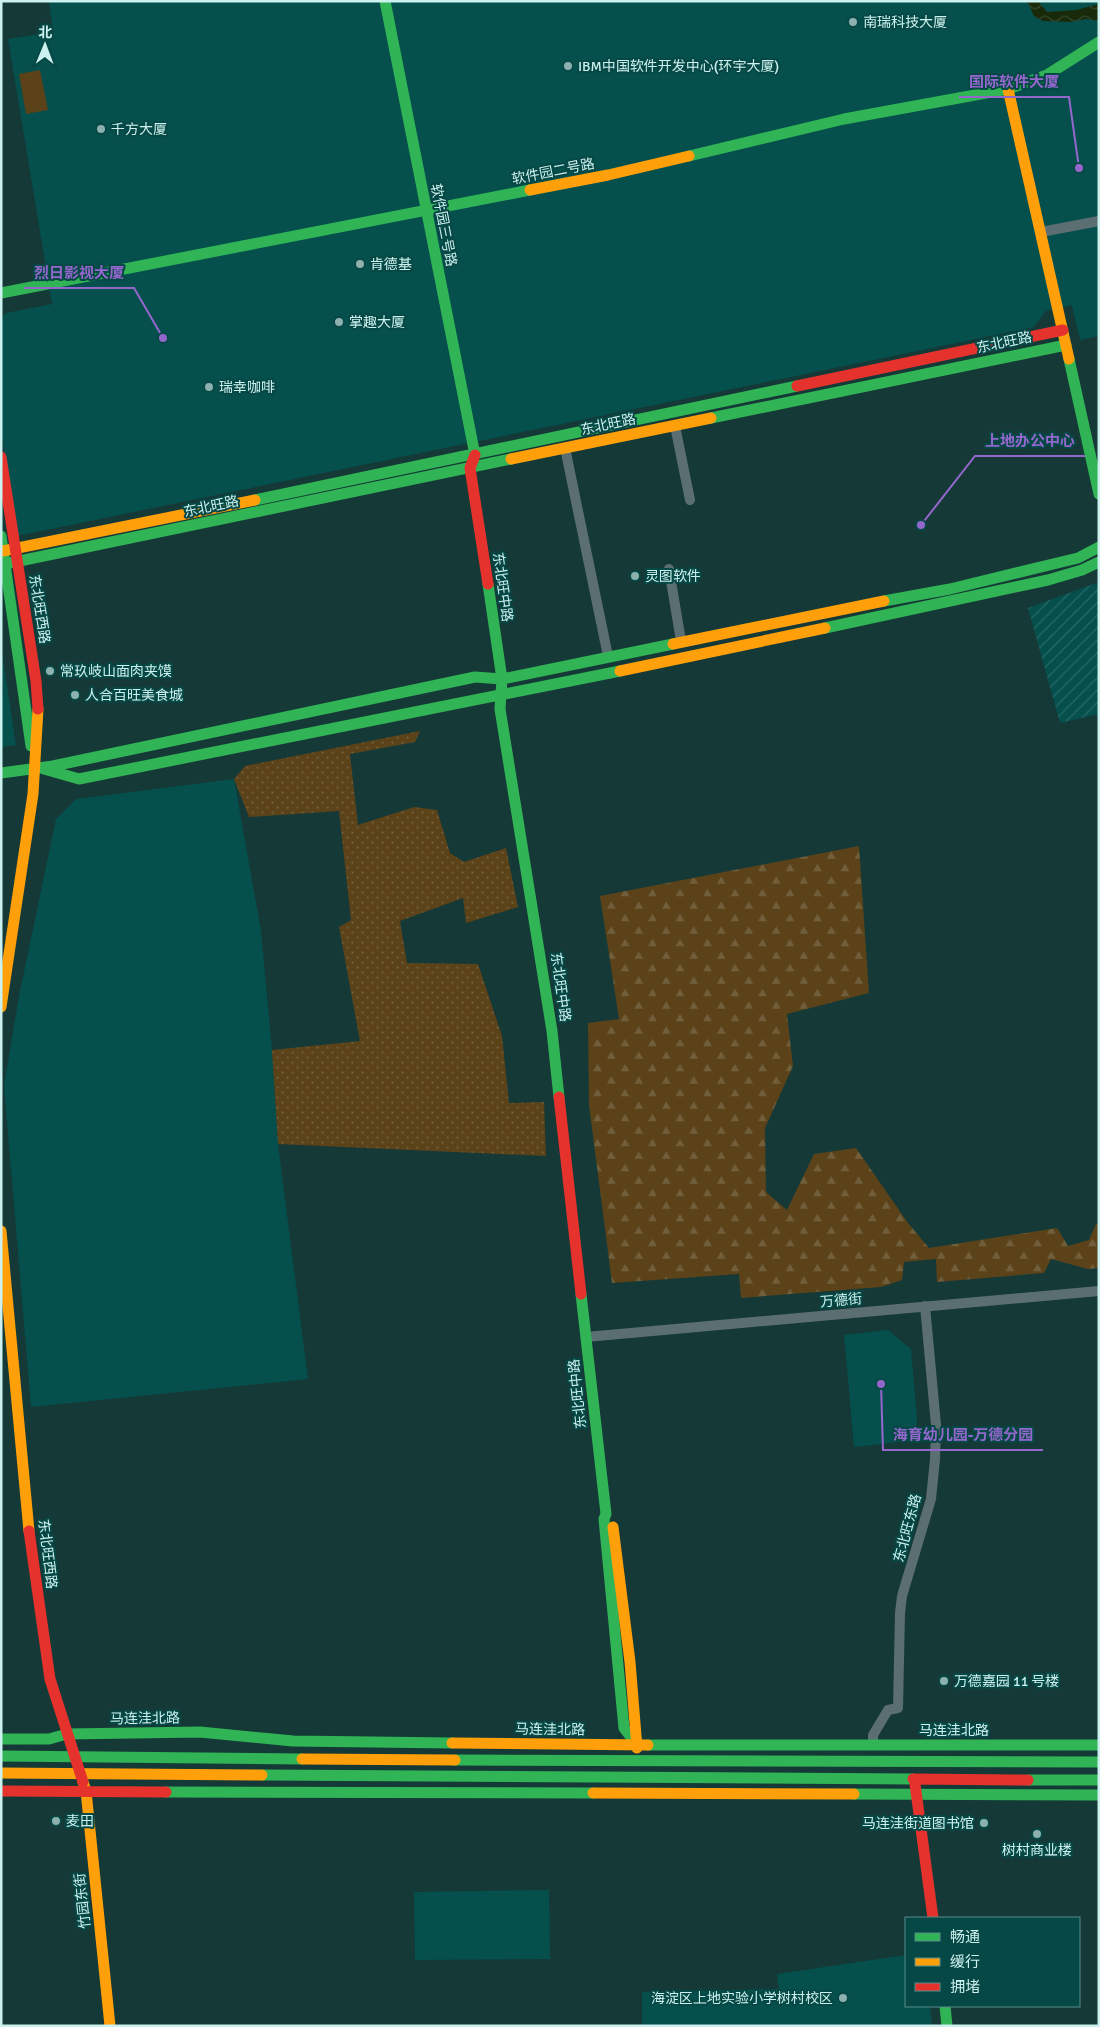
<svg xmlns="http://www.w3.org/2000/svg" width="1100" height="2027" viewBox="0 0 1100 2027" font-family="Signika,'Noto Sans SC',sans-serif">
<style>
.built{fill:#054f4d}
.industrial{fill:url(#industrial-furrows)}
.grass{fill:url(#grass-dots)}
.forest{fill:url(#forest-firs)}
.pitch{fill:#5b4219}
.water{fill:url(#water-waves)}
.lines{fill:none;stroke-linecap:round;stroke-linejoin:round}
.street{stroke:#5b6e72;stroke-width:10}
.fast{stroke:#30b455;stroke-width:11}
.slow{stroke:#ff9f0a;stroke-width:11}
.jam{stroke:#e5322d;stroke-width:11}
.poi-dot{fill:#8db1ae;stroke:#064845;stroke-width:2}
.labels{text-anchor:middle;stroke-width:4;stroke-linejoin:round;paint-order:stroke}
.poi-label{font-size:14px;fill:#cdf1ee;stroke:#064845;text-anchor:start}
.street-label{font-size:14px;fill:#cdf1ee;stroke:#064845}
.leader{fill:none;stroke:#9467cd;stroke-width:2}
.callout-dot{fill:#9467cd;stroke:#064845;stroke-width:2}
.callout-label{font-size:15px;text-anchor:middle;font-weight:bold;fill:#9467cd;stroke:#064845;stroke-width:4;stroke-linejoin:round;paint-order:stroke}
</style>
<defs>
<pattern id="industrial-furrows" width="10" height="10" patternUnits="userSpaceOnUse" patternTransform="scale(1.25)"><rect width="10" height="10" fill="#054f4d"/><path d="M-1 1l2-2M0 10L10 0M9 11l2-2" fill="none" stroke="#286967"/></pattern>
<pattern id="grass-dots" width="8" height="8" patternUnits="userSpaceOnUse" patternTransform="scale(1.25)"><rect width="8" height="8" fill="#5b4219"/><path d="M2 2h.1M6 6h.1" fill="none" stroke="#715e3b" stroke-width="1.8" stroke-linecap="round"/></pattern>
<pattern id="forest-firs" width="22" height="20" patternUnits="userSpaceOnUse" patternTransform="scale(1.25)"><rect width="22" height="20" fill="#5b4219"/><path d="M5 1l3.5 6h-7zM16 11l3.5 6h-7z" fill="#715e3b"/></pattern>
<pattern id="water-waves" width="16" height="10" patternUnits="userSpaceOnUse" patternTransform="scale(1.25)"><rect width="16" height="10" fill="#182a09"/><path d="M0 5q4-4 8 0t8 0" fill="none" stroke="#38492d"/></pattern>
</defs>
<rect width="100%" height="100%" fill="#153937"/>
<path class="built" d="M49,1H1099V336L1080,340L1072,305L1046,311L1034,327L17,536L1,432V318L6,313L52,304L8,39L53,32Z
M1,646L16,745L1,747Z
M234,779L261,931L272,1050L278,1144L308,1379L31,1407L4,1086L19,996L56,819L76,799Z
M888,1330L911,1349L917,1419V1440L854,1447L844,1335Z
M549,1890L550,1959L415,1960L414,1892Z
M906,1955V2006H930L932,2026H642V1992L779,1989L777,1974Z"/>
<path class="industrial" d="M1099,582V714L1060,723L1028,608Z"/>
<path class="grass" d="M420,731L415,742L350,754L358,825L414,807L437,810L450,853L464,862L506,848L518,907L466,923L463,898L400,921L407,963L478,964L502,1036L509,1103L544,1102L546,1156L278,1144L272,1050L360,1041L339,927L351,920L339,811L249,817L234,779L245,766Z"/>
<path class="forest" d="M859,846L869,993L787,1014L793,1066L765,1128L766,1192L787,1210L814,1154L856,1148L908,1223L929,1248L1057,1228L1068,1246L1089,1240L1096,1224H1099V1268L1088,1269L1051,1259L1044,1273L937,1282L936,1259L904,1262L902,1280L881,1287L741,1298L739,1274L612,1283L589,1105L588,1023L619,1019L600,896Z"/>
<path class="pitch" d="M40,70L48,110L26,114L19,74Z"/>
<path class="water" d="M1027,1H1038L1047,12L1076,10L1099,4V21L1086,19L1070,22L1043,21L1034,16Z"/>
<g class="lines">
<path class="street" d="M1041,232L1099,221
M675,426L690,500
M565,448L608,656
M669,569L681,641
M586,1337L1099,1291
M873,1745V1735L888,1710L898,1708L900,1613L902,1596L931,1499L935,1459L936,1425L925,1306"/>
<path class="fast" d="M385,1L475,455
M689,156L844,119L1008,89L1047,75L1099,42
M1,293L530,190
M1069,359L1099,494
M711,418L1066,345
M255,500L797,386
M1,536L31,746
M5,564L511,459
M488,584L502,679L500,709L552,1031L559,1097
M884,601L950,589L1078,558L1099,547
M825,628L1048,580L1082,570L1099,562
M44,769L79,779L620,671
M1,773L53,766L475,677L502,679L673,644
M581,1294L606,1514L604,1519L624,1728L637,1745
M1,1739H49L67,1734L200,1732L293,1741L452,1743
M648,1745H1099
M1,1756L302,1759
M455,1760L1099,1762
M262,1775L913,1779
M1028,1780H1099
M166,1792L593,1793
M854,1794L1099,1795
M945,2006L947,2026"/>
<path class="slow" d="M1008,89L1069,359
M530,190L608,175L689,156
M511,459L711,418
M3,551L255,500
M673,644L884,601
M620,671L825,628
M1,1007L33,794L38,709
M1,1231L29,1531
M613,1527L630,1662L637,1748
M452,1743L648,1745
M302,1759L455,1760
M1,1773L262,1775
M83,1782L86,1791L110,2026
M593,1793L854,1794"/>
<path class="jam" d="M797,386L1063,330
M475,455L470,468L488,584
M1,457L36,681L38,709
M559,1097L581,1294
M29,1531L50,1679L83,1782
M913,1779L1028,1780
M915,1784L933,1918
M1,1791L166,1792"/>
</g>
<g class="poi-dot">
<circle cx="853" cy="22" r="5"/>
<circle cx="568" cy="66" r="5"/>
<circle cx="101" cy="129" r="5"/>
<circle cx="360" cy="264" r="5"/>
<circle cx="339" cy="322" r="5"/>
<circle cx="209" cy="387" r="5"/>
<circle cx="635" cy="576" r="5"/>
<circle cx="50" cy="671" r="5"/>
<circle cx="75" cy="695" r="5"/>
<circle cx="944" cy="1681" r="5"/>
<circle cx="56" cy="1821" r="5"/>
<circle cx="984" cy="1823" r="5"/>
<circle cx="1037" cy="1834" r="5"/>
<circle cx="843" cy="1998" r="5"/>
</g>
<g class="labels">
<g class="poi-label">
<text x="863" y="27">南瑞科技大厦</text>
<text x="578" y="71">IBM中国软件开发中心(环宇大厦)</text>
<text x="111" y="134">千方大厦</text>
<text x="370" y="269">肯德基</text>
<text x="349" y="327">掌趣大厦</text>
<text x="219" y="392">瑞幸咖啡</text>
<text x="645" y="581">灵图软件</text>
<text x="60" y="676">常玖岐山面肉夹馍</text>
<text x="85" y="700">人合百旺美食城</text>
<text x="954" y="1686">万德嘉园 11 号楼</text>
<text x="66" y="1826">麦田</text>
<text x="974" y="1828" text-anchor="end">马连洼街道图书馆</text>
<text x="1037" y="1855" text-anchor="middle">树村商业楼</text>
<text x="833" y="2003" text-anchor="end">海淀区上地实验小学树村校区</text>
</g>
<g class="street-label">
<text transform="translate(553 171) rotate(-11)" y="5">软件园二号路</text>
<text transform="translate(444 225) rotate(79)" y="5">软件园三号路</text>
<text transform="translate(1004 342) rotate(-12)" y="5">东北旺路</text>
<text transform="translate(608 424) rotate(-12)" y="5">东北旺路</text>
<text transform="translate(211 506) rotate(-12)" y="5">东北旺路</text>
<text transform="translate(503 587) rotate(82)" y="5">东北旺中路</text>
<text transform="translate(40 609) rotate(81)" y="5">东北旺西路</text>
<text transform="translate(561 987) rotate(82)" y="5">东北旺中路</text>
<text transform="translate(841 1300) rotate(-5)" y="5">万德街</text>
<text transform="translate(577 1394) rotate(-96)" y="5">东北旺中路</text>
<text transform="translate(907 1528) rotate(-75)" y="5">东北旺东路</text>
<text transform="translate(48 1554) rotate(83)" y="5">东北旺西路</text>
<text transform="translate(145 1718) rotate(-1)" y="5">马连洼北路</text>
<text transform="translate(550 1729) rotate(1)" y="5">马连洼北路</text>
<text x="954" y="1735">马连洼北路</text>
<text transform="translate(82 1901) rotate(-96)" y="5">竹园东街</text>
</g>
</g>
<path class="leader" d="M1079 168L1069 97H959M163 338L134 288H24M921 525L975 456H1085M881 1384L883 1450H1043"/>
<g class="callout-dot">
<circle cx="1079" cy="168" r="5"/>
<circle cx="163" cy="338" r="5"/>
<circle cx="921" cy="525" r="5"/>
<circle cx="881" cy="1384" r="5"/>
</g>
<g class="callout-label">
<text x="1014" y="87">国际软件大厦</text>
<text x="79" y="278">烈日影视大厦</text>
<text x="1030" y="446">上地办公中心</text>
<text x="963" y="1440">海育幼儿园-万德分园</text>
</g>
<rect width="1100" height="2027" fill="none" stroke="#cdf1ee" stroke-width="5"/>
<rect x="905" y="1917" width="175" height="90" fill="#064845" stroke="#568c89"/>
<rect x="915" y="1933" width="25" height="8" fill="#30b455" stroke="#568c89"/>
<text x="950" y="1942" font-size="15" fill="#cdf1ee">畅通</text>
<rect x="915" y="1958" width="25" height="8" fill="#ff9f0a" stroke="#568c89"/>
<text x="950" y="1967" font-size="15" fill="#cdf1ee">缓行</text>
<rect x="915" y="1983" width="25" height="8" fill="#e5322d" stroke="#568c89"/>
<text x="950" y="1992" font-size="15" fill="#cdf1ee">拥堵</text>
<g transform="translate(45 45) rotate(1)" stroke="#064845" stroke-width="4" paint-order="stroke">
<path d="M0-4L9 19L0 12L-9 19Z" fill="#cdf1ee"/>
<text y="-8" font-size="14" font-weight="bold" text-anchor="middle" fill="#cdf1ee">北</text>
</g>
</svg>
